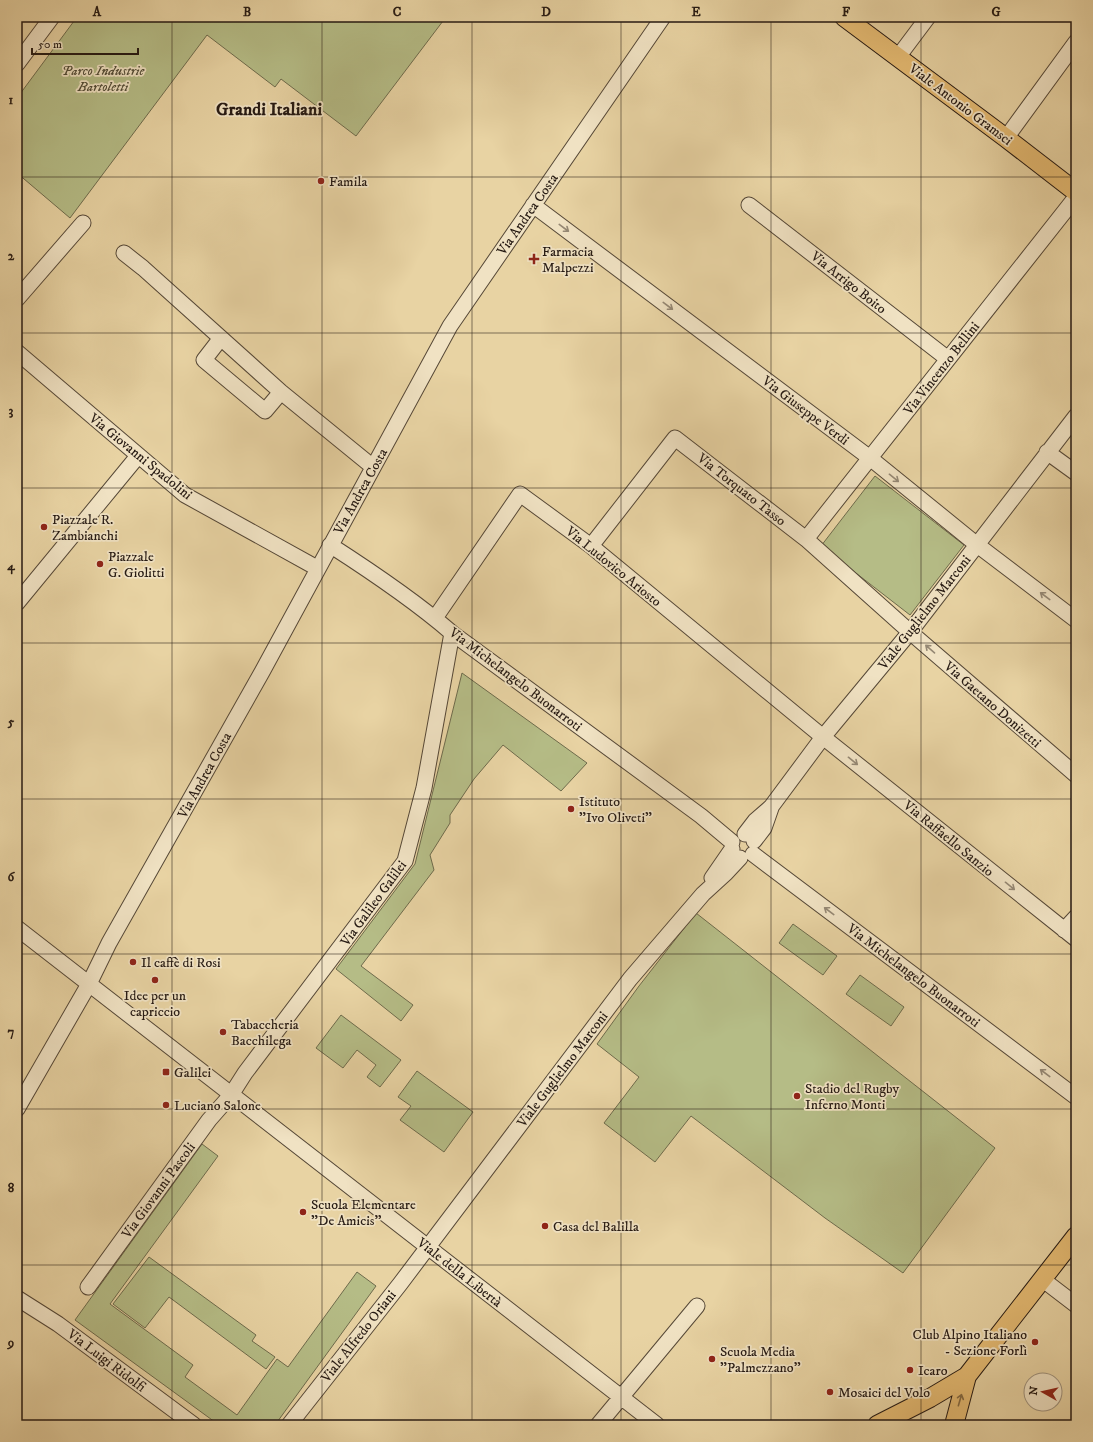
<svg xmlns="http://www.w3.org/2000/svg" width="1093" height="1442" viewBox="0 0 1093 1442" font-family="'IM FELL DW Pica',serif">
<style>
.green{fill:#b5bc86;stroke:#6e6b4c}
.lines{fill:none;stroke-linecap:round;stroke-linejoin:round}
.minor-casing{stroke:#564837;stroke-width:17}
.major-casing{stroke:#261a13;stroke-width:20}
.minor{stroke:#f0e2c3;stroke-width:15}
.major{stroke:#e4ba72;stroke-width:18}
.oneway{stroke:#958874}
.oneway2{stroke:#856a42}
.grid{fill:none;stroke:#261a13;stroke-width:1;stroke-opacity:0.55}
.poi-dot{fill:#8f2418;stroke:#f0e2c3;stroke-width:1.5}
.labels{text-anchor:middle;stroke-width:3.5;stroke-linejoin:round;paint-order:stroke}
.park-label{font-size:14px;font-style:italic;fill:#514b36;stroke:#f0e2c3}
.street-label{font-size:14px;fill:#261a13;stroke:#f0e2c3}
.poi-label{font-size:14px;fill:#261a13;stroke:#f0e2c3;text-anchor:start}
.district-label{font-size:18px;font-weight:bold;fill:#261a13;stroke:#f0e2c3}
.neatline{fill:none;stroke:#261a13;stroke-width:1.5}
.grid-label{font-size:13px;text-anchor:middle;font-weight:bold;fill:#261a13}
</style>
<rect width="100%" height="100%" fill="#e8d3a3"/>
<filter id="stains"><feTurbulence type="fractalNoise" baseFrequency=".005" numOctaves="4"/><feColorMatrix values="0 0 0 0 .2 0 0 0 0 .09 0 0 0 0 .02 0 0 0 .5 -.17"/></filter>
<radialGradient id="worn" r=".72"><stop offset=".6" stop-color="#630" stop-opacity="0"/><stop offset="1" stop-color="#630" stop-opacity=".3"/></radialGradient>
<path class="green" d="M77,17H446L356,136L281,79L275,87L207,35L70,218L17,173V98Z
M875,476L964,545L910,615L821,546Z
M462,673L587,763L561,791L503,745L474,779L450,815V823L430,855L434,870L361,966L413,1005L401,1021L336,969L415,864Z
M696,913L995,1148L903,1273L825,1218L691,1116L655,1162L604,1123L639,1077L597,1044L639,986Z
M793,924L837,956L823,975L779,943Z
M860,975L904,1007L891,1026L846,994Z
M341,1015L401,1060L380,1087L367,1077L376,1065L357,1050L343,1068L316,1048Z
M417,1071L473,1112L444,1152L400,1120L411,1106L398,1097Z
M202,1144L218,1156L110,1304L193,1365L185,1377L237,1415L277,1359L288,1367L357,1272L376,1286L275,1425H219L75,1320Z
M149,1257L256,1335L252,1341L275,1357L266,1369L169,1297L145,1328L113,1304Z"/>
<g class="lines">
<g class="minor-casing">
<path id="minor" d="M898,57L928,17
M17,64L52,17
M1006,138L1076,42
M533,205L870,458L976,544L1076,620
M749,205L948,359
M124,253L143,268L281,392L373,467
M17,299L83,223
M221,338L204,360L265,411L281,392
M17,352L185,495L317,568
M1047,452L1076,473
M806,539L1076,197
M330,545C372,572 414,600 452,633L701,816L732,842
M591,546L675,438L806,539L910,632L1076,775
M17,603L138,456
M435,618L520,494L591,546L823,737L1076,939
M745,834L755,821L771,807L823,737L910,632L1076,416
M754,841L764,828L771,808
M753,854L1076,1097
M712,878L732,849
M17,928L657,1425
M1064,930L1076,917
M17,1109L89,984L109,943L262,672L450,326L663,17
M1042,1279L1076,1305
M88,1287L209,1120L231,1095L245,1073L405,861L424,788L452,633
M17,1298L58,1324L194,1425
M289,1425L400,1284L630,979L703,894L726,873L740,858
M598,1425L697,1306"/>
</g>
<g class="major-casing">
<path id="major" d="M844,17L1006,138L1076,192
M877,1425L930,1398L967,1376L1076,1236
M954,1425L967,1376"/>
</g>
<use href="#minor" class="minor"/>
<use href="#major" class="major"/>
</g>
<defs><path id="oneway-shaft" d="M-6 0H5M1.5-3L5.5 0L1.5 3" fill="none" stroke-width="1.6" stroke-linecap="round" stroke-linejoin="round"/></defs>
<g class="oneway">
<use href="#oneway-shaft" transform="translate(564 228) rotate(37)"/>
<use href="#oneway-shaft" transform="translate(668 306) rotate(37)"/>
<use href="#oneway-shaft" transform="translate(894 478) rotate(39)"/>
<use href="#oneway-shaft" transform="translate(1045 596) rotate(-143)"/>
<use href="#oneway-shaft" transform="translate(930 649) rotate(-139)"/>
<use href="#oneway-shaft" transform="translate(853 761) rotate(39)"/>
<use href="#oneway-shaft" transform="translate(1010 886) rotate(39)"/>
<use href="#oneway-shaft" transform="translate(829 911) rotate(-143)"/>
<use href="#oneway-shaft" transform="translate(1045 1073) rotate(-143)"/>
</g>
<use class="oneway2" href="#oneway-shaft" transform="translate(960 1400) rotate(-74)"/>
<path class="grid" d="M172,17V1425M322,17V1425M472,17V1425M621,17V1425M771,17V1425M921,17V1425M17,177H1076M17,333H1076M17,488H1076M17,643H1076M17,799H1076M17,954H1076M17,1109H1076M17,1265H1076"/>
<g class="poi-dot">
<circle cx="321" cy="181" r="4"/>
<path d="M532 253h4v4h4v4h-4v4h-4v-4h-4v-4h4z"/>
<circle cx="44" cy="527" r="4"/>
<circle cx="100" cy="564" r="4"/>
<circle cx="571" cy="809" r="4"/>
<circle cx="133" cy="962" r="4"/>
<circle cx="155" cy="980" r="4"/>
<circle cx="223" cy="1032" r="4"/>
<rect x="162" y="1068" width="8" height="8" rx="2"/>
<circle cx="797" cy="1096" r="4"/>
<circle cx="166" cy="1105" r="4"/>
<circle cx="303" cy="1212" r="4"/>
<circle cx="545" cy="1226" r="4"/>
<circle cx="1035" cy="1342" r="4"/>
<circle cx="712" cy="1359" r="4"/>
<circle cx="910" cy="1370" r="4"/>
<circle cx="830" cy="1392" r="4"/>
</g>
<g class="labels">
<g class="park-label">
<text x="103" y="75">Parco Industrie<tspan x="103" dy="16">Bartoletti</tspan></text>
</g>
<g class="street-label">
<text transform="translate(961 104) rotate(37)" y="5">Viale Antonio Gramsci</text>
<text transform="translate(527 214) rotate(-55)" y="5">Via Andrea Costa</text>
<text transform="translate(849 282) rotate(38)" y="5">Via Arrigo Boito</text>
<text transform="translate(941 368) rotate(-52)" y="5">Via Vincenzo Bellini</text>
<text transform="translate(806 410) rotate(37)" y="5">Via Giuseppe Verdi</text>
<text transform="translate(141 456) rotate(39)" y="5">Via Giovanni Spadolini</text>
<text transform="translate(742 489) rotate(38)" y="5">Via Torquato Tasso</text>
<text transform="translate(360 491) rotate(-61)" y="5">Via Andrea Costa</text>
<text transform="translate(614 566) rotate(39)" y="5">Via Ludovico Ariosto</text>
<text transform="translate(924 612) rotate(-52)" y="5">Viale Guglielmo Marconi</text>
<text transform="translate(516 679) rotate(37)" y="5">Via Michelangelo Buonarroti</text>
<text transform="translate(993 704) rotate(41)" y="5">Via Gaetano Donizetti</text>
<text transform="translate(204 775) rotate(-61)" y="5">Via Andrea Costa</text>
<text transform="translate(949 838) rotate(39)" y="5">Via Raffaello Sanzio</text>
<text transform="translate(373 903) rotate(-54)" y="5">Via Galileo Galilei</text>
<text transform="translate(914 975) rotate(37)" y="5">Via Michelangelo Buonarroti</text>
<text transform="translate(562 1069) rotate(-53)" y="5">Viale Guglielmo Marconi</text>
<text transform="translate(158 1190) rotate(-54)" y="5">Via Giovanni Pascoli</text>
<text transform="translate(460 1272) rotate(38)" y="5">Viale della Libertà</text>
<text transform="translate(358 1336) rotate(-52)" y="5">Viale Alfredo Oriani</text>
<text transform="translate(107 1360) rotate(37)" y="5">Via Luigi Ridolfi</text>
</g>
<g class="poi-label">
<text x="329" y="186">Famila</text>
<text x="542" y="256">Farmacia<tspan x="542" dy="16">Malpezzi</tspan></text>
<text x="52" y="524">Piazzale R.<tspan x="52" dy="16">Zambianchi</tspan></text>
<text x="108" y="561">Piazzale<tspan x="108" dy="16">G. Giolitti</tspan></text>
<text x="579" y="806">Istituto<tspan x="579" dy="16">"Ivo Oliveti"</tspan></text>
<text x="141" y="967">Il caffè di Rosi</text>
<text x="155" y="1000" text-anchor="middle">Idee per un<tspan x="155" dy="16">capriccio</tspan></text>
<text x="231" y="1029">Tabaccheria<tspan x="231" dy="16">Bacchilega</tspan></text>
<text x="174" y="1077">Galilei</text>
<text x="805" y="1093">Stadio del Rugby<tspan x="805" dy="16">Inferno Monti</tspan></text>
<text x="174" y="1110">Luciano Salone</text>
<text x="311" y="1209">Scuola Elementare<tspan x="311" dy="16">"De Amicis"</tspan></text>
<text x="553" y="1231">Casa del Balilla</text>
<text x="1027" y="1339" text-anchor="end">Club Alpino Italiano<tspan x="1027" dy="16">- Sezione Forlì</tspan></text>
<text x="720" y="1356">Scuola Media<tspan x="720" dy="16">"Palmezzano"</tspan></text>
<text x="918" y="1375">Icaro</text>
<text x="838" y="1397">Mosaici del Volo</text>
</g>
<g class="district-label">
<text x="269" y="115">Grandi Italiani</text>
</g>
</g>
<rect width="1093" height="1442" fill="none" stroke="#e8d3a3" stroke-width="44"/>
<g transform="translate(1043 1392) rotate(278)"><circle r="19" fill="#f0e2c3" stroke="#9f927d"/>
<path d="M0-3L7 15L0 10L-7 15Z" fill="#8f2418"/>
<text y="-6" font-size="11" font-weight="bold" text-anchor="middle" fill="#261a13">N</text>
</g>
<path d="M32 48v6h106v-6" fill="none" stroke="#261a13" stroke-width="2"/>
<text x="38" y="48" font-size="12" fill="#261a13" stroke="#f0e2c3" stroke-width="3" paint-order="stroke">50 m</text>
<rect x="22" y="22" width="1049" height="1398" class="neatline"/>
<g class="grid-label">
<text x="97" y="16">A</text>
<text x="247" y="16">B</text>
<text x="397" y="16">C</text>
<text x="546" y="16">D</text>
<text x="696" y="16">E</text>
<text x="846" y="16">F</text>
<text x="996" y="16">G</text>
<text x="11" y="104">1</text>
<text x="11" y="260">2</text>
<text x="11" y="415">3</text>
<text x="11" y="570">4</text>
<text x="11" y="726">5</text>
<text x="11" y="881">6</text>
<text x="11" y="1036">7</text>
<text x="11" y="1192">8</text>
<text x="11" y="1347">9</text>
</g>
<rect width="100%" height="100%" filter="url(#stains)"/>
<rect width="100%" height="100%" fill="url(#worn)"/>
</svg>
